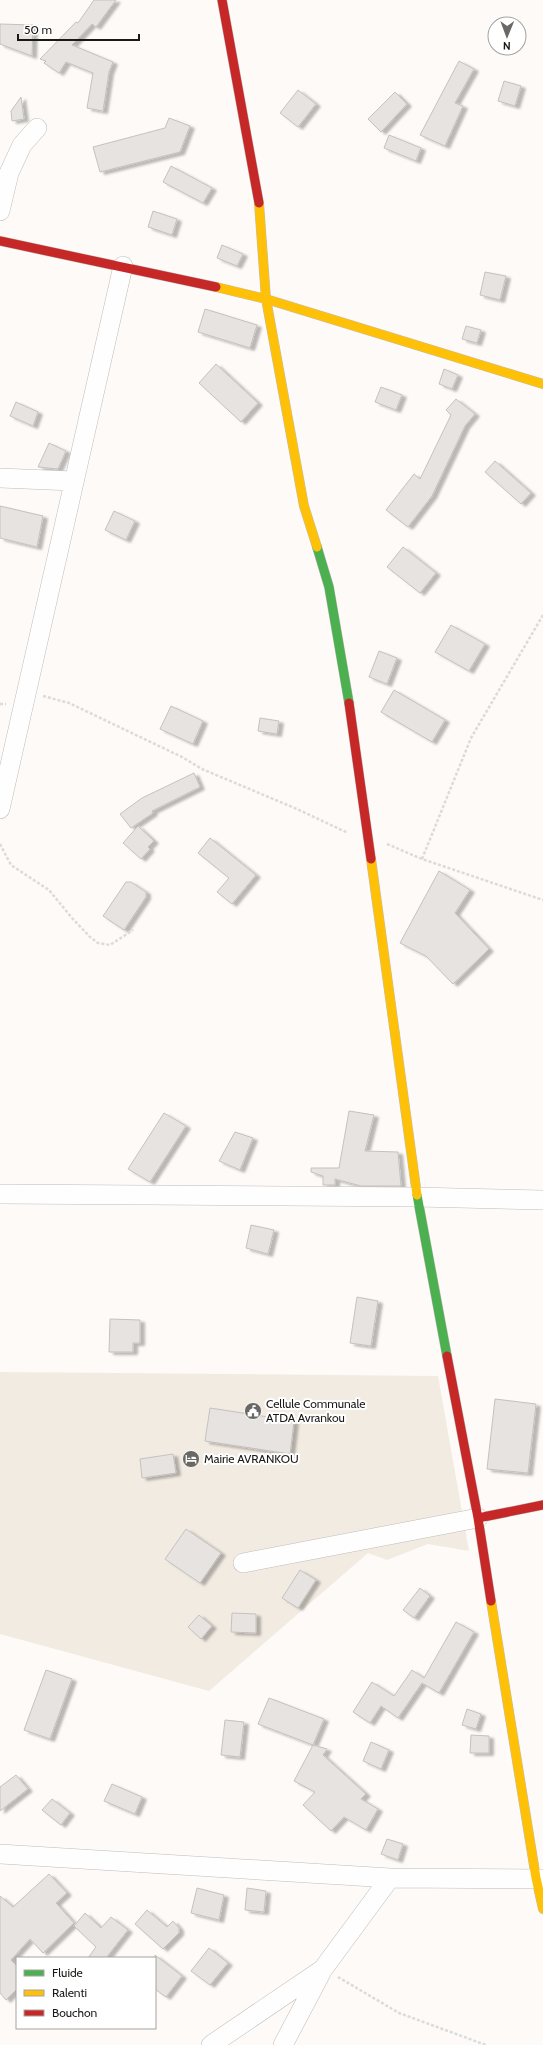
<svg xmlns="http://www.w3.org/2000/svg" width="543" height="2045" viewBox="0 0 543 2045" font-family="Cabin,sans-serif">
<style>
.built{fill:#f2ebe2}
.building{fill:#e6e3e1;stroke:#c4c1bf;filter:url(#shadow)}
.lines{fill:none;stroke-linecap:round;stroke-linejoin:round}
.street-casing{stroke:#bfbdba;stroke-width:20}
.fast-casing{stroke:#bfbdba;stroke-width:10}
.slow-casing{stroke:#bfbdba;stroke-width:10}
.jam-casing{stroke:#bfbdba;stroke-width:10}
.path{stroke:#dcdbdb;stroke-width:2.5;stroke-dasharray:3 2;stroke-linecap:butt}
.street{stroke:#fffefe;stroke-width:19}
.fast{stroke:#4caf50;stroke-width:9}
.slow{stroke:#ffc107;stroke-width:9}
.jam{stroke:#c62828;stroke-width:9}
.labels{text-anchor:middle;stroke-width:4;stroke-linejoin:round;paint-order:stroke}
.poi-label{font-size:12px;fill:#1b1916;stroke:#fff;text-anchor:start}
</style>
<defs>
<filter id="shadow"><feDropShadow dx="4.5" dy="2.5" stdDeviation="1" flood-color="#0004"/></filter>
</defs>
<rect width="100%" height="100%" fill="#fdfaf7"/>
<path class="built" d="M0,1372L438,1376L469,1551L428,1544L387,1560L368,1553L209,1691L0,1634Z"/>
<path class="building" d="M94,0H116L96,27L92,24L72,45L113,62L109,72L103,111L87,108L93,73L66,62L59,73L44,63L46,61L40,59L76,22L78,23Z
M0,24L33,25L32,56L0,44Z
M459,61L474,69L455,103L463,106L445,146L420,135Z
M504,81L521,86L515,106L498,101Z
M298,90L316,104L298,127L280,113Z
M395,92L407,104L381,132L368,119Z
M21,97L24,119L12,121L11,111Z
M169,118L190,126L180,152L100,172L93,147L165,128Z
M389,135L421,148L416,161L384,148Z
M171,166L212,188L203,203L163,182Z
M153,211L177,219L172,235L148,227Z
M222,245L243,254L237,266L217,258Z
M485,272L506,276L500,300L480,295Z
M205,309L257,325L250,348L198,332Z
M466,326L481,330L477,343L462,339Z
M216,364L258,403L241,422L199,383Z
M444,369L458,375L452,389L439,384Z
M381,387L402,395L396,410L375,402Z
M456,399L475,414L465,426L432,496L408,527L386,510L414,474L420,479L451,415L446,410Z
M16,402L38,412L33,426L10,416Z
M49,443L66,451L58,469L38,467Z
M495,461L531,493L521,504L485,472Z
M0,506L43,516L37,547L0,538Z
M114,511L135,521L126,540L105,530Z
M403,547L436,573L420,593L387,567Z
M451,625L485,644L469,671L435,652Z
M379,651L397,658L387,684L369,677Z
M394,690L445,720L432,742L381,712Z
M171,706L203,721L193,744L160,729Z
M260,718L279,721L277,734L258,731Z
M194,773L200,787L152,811L153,813L131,828L120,814L142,798Z
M138,826L154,841L148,847L150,849L141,859L123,843Z
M210,838L256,875L232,904L217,892L229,878L198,853Z
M439,871L470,890L455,913L489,949L453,984L426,956L400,943Z
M126,882H131L146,892V897L124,930L103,916Z
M349,1111L374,1115L365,1151L398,1152L401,1186H361L335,1179V1185H323V1176L311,1172V1168H339Z
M164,1113L186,1126L150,1182L128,1169Z
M235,1132L253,1138L240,1170L219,1161Z
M251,1225L274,1230L268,1254L246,1248Z
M357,1297L378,1301L371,1346L350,1343Z
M110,1319L140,1320V1343H133V1352H109Z
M495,1399L536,1404L528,1473L487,1469Z
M210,1408L294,1421L290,1454L205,1441Z
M173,1454L176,1473L142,1478L140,1459Z
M186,1529L221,1553L200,1583L165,1559Z
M300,1570L316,1580L298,1608L282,1598Z
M420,1588L430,1596L414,1618L403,1610Z
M232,1613L256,1614V1633L231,1632Z
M199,1615L212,1626L201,1639L188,1627Z
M456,1622L474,1632L439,1693L422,1683L398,1718L381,1706L370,1723L353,1712L372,1682L394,1696L412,1670L424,1678Z
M46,1670L72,1679L50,1739L24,1730Z
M269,1698L324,1719L313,1745L258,1724Z
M467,1709L481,1714L476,1729L462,1725Z
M225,1720L244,1722L240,1757L221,1755Z
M471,1735L489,1736V1753H470Z
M371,1742L389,1750L381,1769L363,1761Z
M313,1745L327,1749L323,1755L366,1794L361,1799L378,1809L366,1830L344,1817L331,1831L303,1805L315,1792L294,1781Z
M16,1775L28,1789L0,1811V1787Z
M112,1784L142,1797L135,1814L104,1801Z
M52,1799L70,1813L61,1825L42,1810Z
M387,1839L403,1844L398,1860L381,1854Z
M49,1874L67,1893L56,1903L74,1923L43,1953L30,1939L11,1960L17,1966V1989L6,2000L0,1993V1896L13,1907Z
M197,1888L224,1895L219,1920L191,1913Z
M247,1888L266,1891L264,1912L245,1910Z
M147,1910L167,1927L173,1921L179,1928V1933L163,1949L135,1924Z
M85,1913L101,1928L111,1917L128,1930L106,1958H88L96,1947L74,1926Z
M209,1948L228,1963L210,1985L191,1971Z
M155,1955L182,1976L166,1997L155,1989Z"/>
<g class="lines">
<g class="street-casing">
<path id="street" d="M0,211L9,173L22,145L37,128
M0,478L73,481
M0,809L123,266
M0,1194L417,1197L543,1200
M243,1563L478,1518
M0,1854L390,1878L543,1879
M211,2045L320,1971
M283,2045L323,1969L390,1878"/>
</g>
<g class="fast-casing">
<path id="fast" d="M317,547L329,587L349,703
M417,1195L447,1356"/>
</g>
<g class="slow-casing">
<path id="slow" d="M259,203L266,299L304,506L317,547
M216,287L266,299L543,384
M371,859L417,1195
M491,1601L536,1878L543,1909"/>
</g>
<g class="jam-casing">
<path id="jam" d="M222,0L259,203
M0,241L216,287
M349,703L371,859
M447,1356L478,1518L491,1601
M478,1518L543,1505"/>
</g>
<path class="path" d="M43,696L69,703L182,757L202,769L297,809L348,833
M0,704H6
M0,844L11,865L49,890L72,918L90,937L98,943L110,945L133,930
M387,844L422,859L543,900
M422,859L471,738L543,615
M338,1977L399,2013L486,2045"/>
<use href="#street" class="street"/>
<use href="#fast" class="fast"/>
<use href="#slow" class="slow"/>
<use href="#jam" class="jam"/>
</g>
<defs>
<g id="civic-disc" transform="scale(0.9)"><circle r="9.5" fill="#6a6865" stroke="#fff"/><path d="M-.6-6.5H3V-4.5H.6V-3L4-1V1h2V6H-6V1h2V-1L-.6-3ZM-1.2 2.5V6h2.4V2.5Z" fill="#fff"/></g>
<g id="hotel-disc" transform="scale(0.9)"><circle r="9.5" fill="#6a6865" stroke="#fff"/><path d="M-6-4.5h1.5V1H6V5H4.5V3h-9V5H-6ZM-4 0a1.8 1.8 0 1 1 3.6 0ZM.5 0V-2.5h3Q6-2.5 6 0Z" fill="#fff"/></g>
</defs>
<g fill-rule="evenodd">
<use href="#civic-disc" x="253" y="1411"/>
<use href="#hotel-disc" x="191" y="1459"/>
</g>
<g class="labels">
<g class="poi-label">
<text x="266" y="1408">Cellule Communale<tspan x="266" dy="14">ATDA Avrankou</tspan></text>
<text x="204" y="1463">Mairie AVRANKOU</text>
</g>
</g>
<rect x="16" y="1957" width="140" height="72" fill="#ffffff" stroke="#a4a3a2"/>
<rect x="24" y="1970" width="20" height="6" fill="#4caf50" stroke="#a4a3a2"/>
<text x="52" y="1977" font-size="12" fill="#1b1916">Fluide</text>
<rect x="24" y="1990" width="20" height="6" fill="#ffc107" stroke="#a4a3a2"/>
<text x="52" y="1997" font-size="12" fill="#1b1916">Ralenti</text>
<rect x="24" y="2010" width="20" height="6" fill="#c62828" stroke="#a4a3a2"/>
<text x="52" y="2017" font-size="12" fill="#1b1916">Bouchon</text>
<g transform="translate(507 36) rotate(181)"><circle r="19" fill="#ffffff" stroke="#a4a3a2"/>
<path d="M0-3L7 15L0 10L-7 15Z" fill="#6a6865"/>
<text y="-6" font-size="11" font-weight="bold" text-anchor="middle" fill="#1b1916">N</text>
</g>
<path d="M18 34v6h121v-6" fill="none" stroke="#1b1916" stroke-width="2"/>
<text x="24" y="34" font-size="12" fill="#1b1916" stroke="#ffffff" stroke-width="3" paint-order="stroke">50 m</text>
</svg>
